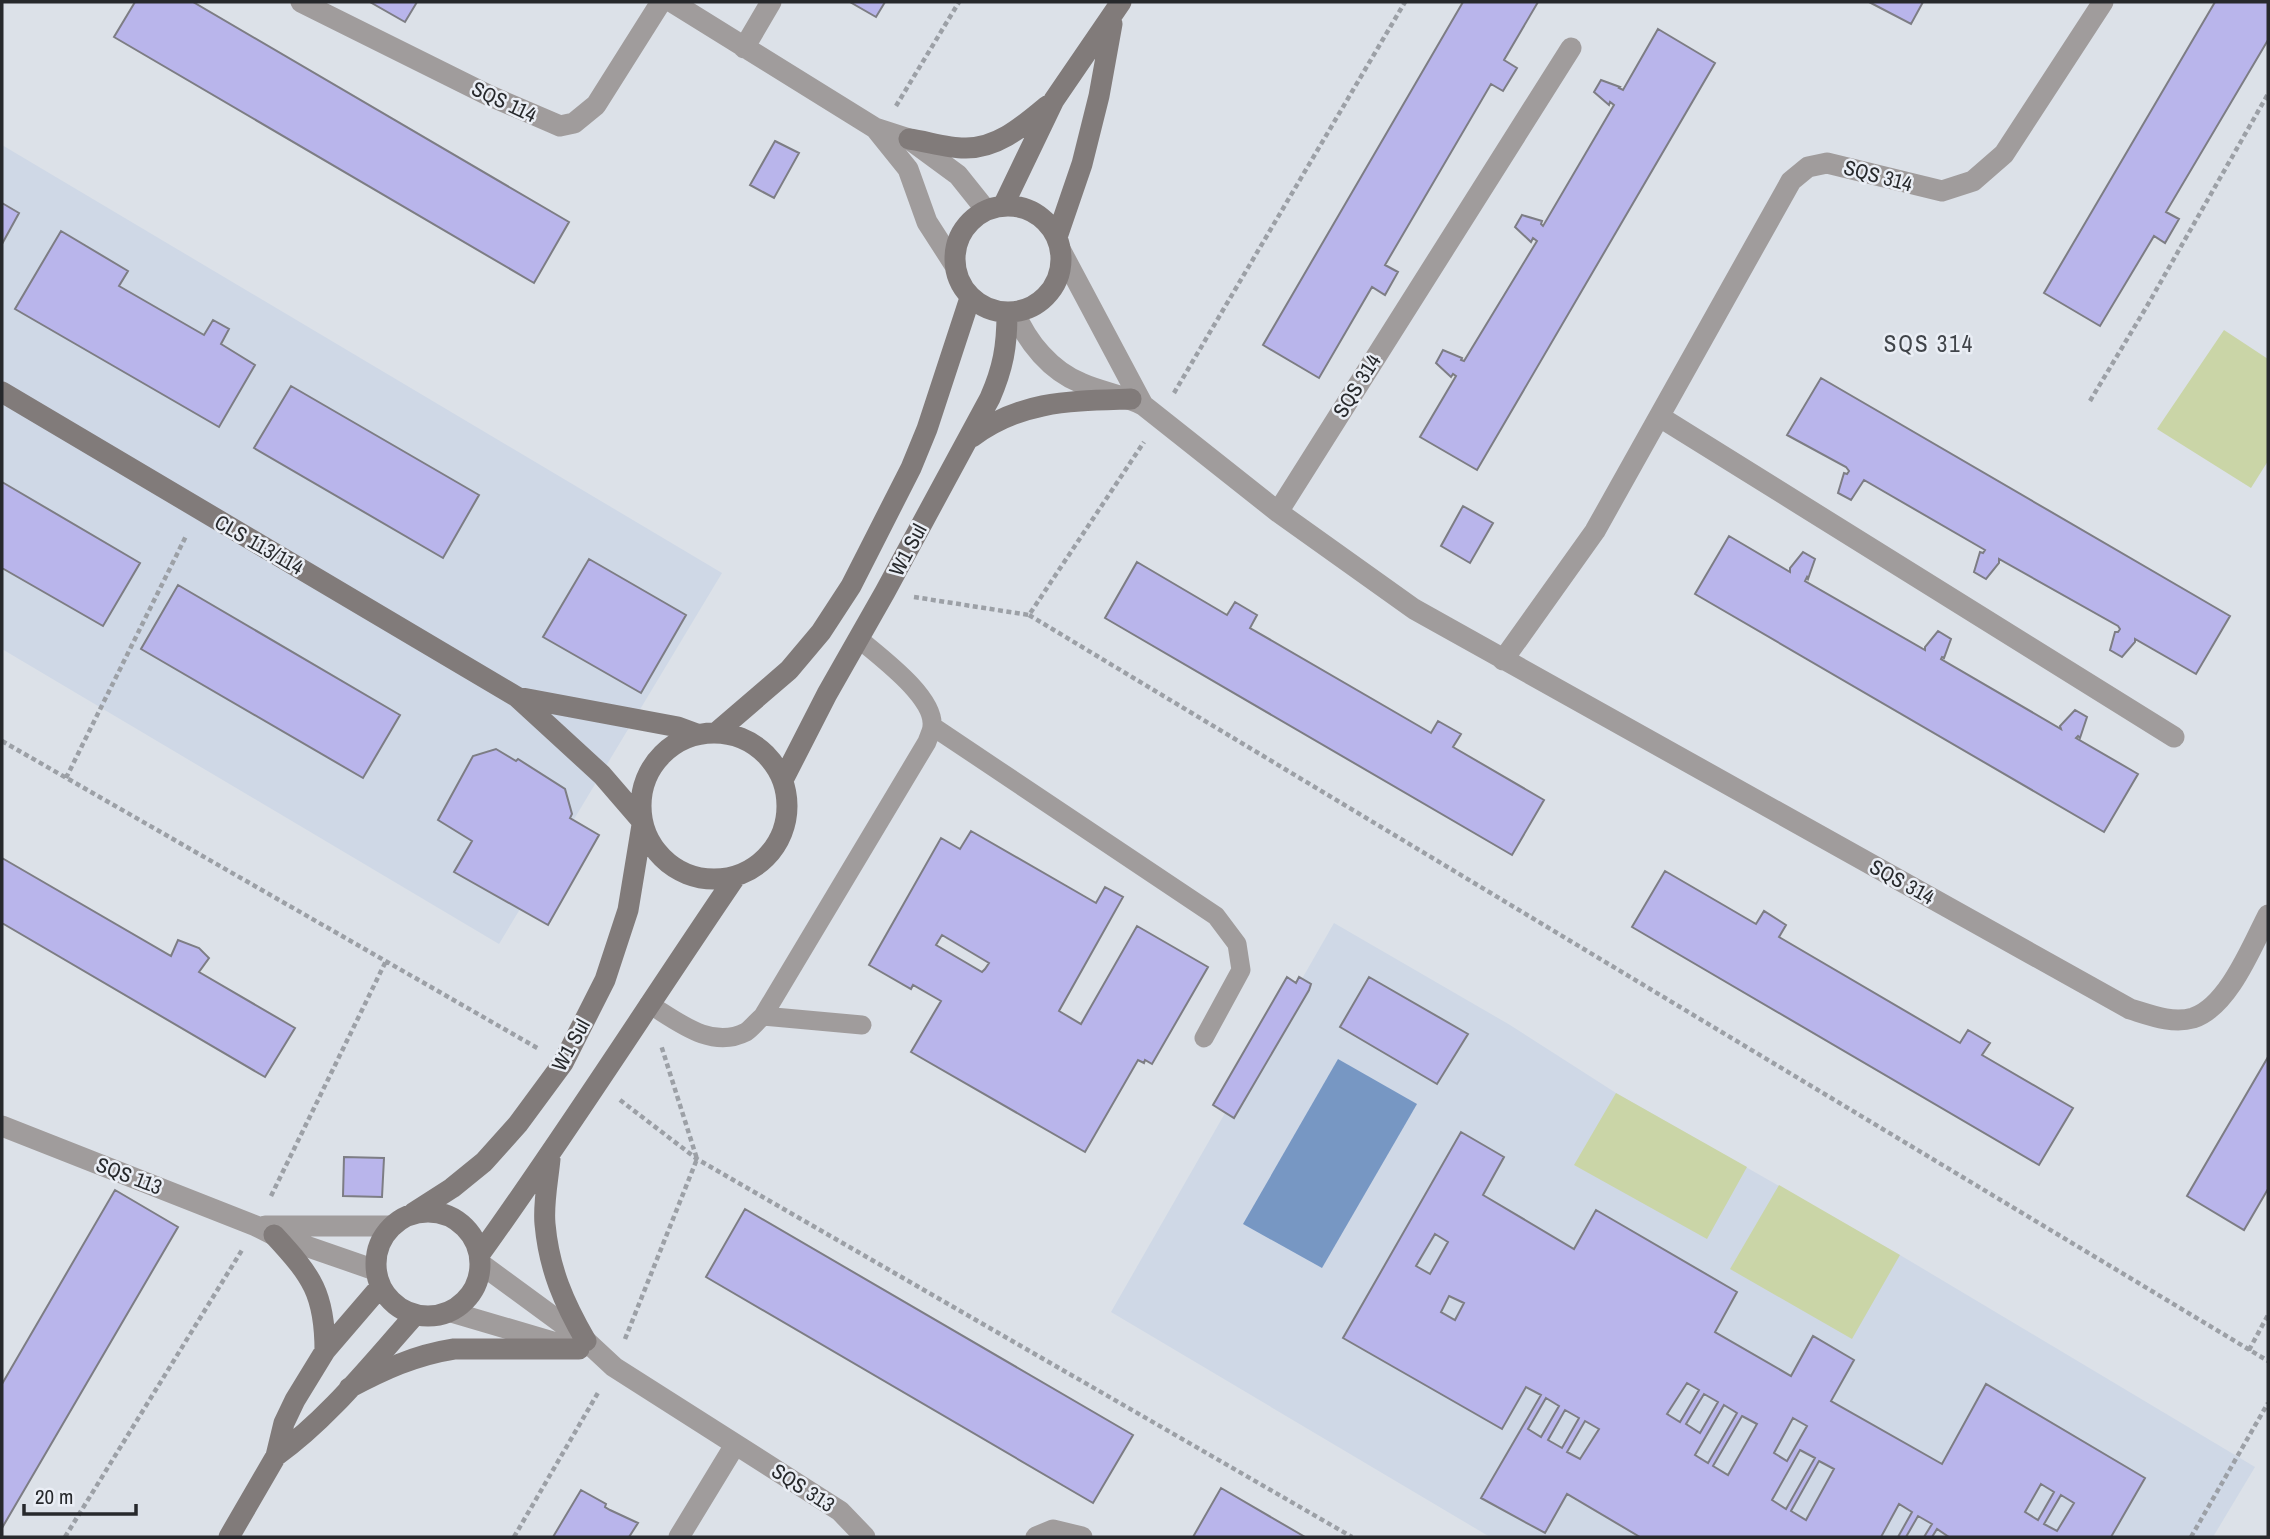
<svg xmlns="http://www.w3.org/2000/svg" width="2270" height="1539" viewBox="0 0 2270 1539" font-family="'Archivo Narrow',sans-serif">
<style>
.built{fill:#cfd8e6}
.green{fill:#cad5a7}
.water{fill:#7797c3}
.building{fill:#b9b5eb;stroke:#7d7d84;stroke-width:2;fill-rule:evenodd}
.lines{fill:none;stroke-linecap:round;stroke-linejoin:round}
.path{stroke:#9ca0a6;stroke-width:4.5;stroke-dasharray:5 3.5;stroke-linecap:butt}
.lane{stroke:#a09c9c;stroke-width:19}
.street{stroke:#a09c9c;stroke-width:21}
.secondary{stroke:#817b7a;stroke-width:21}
.labels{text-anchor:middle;stroke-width:5;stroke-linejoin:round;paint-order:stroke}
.street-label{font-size:21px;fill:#27292c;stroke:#eaeef5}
.neighbourhood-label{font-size:23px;letter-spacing:2px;fill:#404449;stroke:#eaeef5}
</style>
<rect width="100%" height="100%" fill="#dce1e8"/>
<path class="built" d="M2,145L722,573L499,944L2,649Z
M1334,923L1510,1025L1616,1093L1900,1255L2255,1467L2213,1537H1490L1111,1312Z"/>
<path class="green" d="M2224,330L2268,359V461L2251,488L2157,429Z
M1616,1093L1747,1167L1707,1239L1574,1165Z
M1779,1185L1900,1255L1852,1339L1730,1269Z"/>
<path class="water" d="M1338,1059L1417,1104L1322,1268L1243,1224Z"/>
<path class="building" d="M135,2H193L569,222L534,283L114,37Z
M370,2H417L405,22Z
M850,2H885L876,17Z
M1463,2H1538L1504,60L1517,68L1503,91L1491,84L1385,265L1398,272L1385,295L1372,287L1319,378L1263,345Z
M1869,2H1923L1911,24Z
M2215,2H2268V40L2166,212L2179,219L2165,243L2154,236L2100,326L2044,293Z
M1658,29L1715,63L1477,470L1420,437L1456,376L1453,374L1451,377L1436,363L1443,350L1462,358L1461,360L1464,361L1537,241L1533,238L1531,242L1515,227L1522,215L1542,221L1541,224L1543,226L1614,105L1610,102L1609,105L1594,92L1601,80L1620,87L1619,88L1623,90Z
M775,141L799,153L774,198L750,185Z
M2,203L19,213L2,244Z
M61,231L128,271L119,286L204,335L213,320L229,329L221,344L255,365L219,427L15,309Z
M1821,378L2230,616L2196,674L2135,639V642L2122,657L2110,650L2115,632H2118L2120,629L2118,626L1999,559V563L1986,579L1974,572L1980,552L1983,553L1985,550L1864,480L1851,500L1838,493L1844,473L1847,474L1849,471L1846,467L1787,435Z
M291,386L479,495L443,558L254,448Z
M2,482L140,563L103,626L2,568Z
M1463,506L1493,523L1470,563L1441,546Z
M1729,536L1790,572V568L1803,552L1815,559L1808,579L1807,577L1805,581L1925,650V647L1938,631L1951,639L1944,658L1942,657L1941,659L2061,729L2060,726L2075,710L2087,717L2080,738L2078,736L2076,738L2138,774L2104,832L1695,594Z
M589,559L686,615L641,693L543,637Z
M1137,562L1227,615L1235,602L1257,615L1250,628L1431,733L1438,721L1461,734L1453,747L1544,800L1512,855L1105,618Z
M178,585L400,715L363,778L141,649Z
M496,749L516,761L518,759L565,789L572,814L570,818L599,835L548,925L454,872L472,841L438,820L473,756Z
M971,831L1096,903L1105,887L1123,897L1059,1011L1081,1024L1137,926L1208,967L1152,1064L1145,1060L1144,1063L1138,1060L1085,1152L911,1052L941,1001L913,985L911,989L869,965L941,838L960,849ZM942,935L989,963L985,969L982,972L936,945Z
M2,858L171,956L178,940L199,948L209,958L199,972L295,1028L265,1077L2,923Z
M1665,871L1756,924L1764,911L1786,925L1779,937L1960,1043L1968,1030L1990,1043L1982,1055L2073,1108L2039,1165L1632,927Z
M1287,977L1296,983L1299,977L1311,984L1309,990L1234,1118L1213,1105Z
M1369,977L1468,1034L1437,1084L1340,1027Z
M2268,1057V1189L2244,1230L2187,1196Z
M1461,1132L1504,1157L1483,1195L1574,1249L1596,1210L1737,1292L1715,1332L1791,1376L1813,1336L1854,1360L1831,1401L1942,1464L1986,1384L2145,1478L2111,1537H1949L1937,1529L1932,1537H1924L1932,1524L1918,1516L1906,1537H1898L1912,1512L1899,1504L1881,1537H1640L1567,1494L1545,1533L1481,1498L1541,1395L1526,1387L1502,1429L1343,1338ZM1435,1234L1448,1242L1430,1274L1416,1266ZM1449,1296L1464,1303L1455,1320L1441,1312ZM1687,1383L1699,1390L1680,1422L1667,1414ZM1704,1394L1718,1402L1700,1433L1686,1424ZM1546,1398L1559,1406L1541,1437L1528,1429ZM1724,1405L1737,1413L1708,1463L1695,1455ZM1565,1410L1579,1418L1562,1448L1548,1440ZM1742,1416L1757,1424L1728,1475L1713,1466ZM1793,1418L1807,1426L1787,1461L1774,1453ZM1585,1421L1599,1429L1580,1459L1567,1452ZM1800,1450L1815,1458L1786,1509L1772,1500ZM1819,1461L1834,1469L1806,1520L1791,1511ZM2041,1484L2054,1492L2038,1520L2025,1512ZM2061,1495L2074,1503L2057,1531L2044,1524Z
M344,1157L384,1158L382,1197L343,1196Z
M115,1190L178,1227L2,1528V1384Z
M745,1209L1133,1435L1093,1503L706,1277Z
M1221,1488L1305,1537H1193Z
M581,1490L606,1504L605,1507L610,1510L638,1523L629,1537H553Z"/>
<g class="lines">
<path class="path" d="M896,106L959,2
M1174,393L1405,2
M2090,401L2147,306L2268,94
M914,597L1029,615L1144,442
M1029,615L2268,1361
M2,741L539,1049
M66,778L186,536
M620,1100L697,1159L1352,1537
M271,1196L386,961
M625,1339L697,1159L661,1045
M2249,1350L2268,1315
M65,1537L242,1250
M514,1537L599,1391
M2191,1537L2268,1403"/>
<path class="lane" d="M932,726L1216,916L1237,944L1241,970L1204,1038
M649,1004C677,1021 711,1050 746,1032C752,1028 757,1021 763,1016L927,742C928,738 932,731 932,726C935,697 880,657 859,639
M763,1016L862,1025"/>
<path class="street" d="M301,2L488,95L560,126L574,123L596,105L661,2
M672,2L875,128L909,139L958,175L986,210
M744,48L771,2
M875,128L908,169L927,222L954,264
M1061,251L1143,405
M1015,313C1027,342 1051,371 1081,383C1101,392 1123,395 1143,405L1278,512L1414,609L2130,1009C2150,1015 2172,1024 2193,1018C2228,1007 2252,946 2268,915
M1660,417L2174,737
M1278,512L1571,48
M1503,660L1595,531L1791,181L1808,167L1827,163L1942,191L1973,181L2004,154L2103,2
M2,1126L256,1226L274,1235L375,1270
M265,1226H392
M481,1264L586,1341L614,1367L840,1511L865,1537
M451,1312L570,1347
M679,1537L735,1445
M1036,1537L1053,1530L1082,1537"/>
<path class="secondary" d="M909,139C925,141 948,148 964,148C997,149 1023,126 1047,106
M955 259a53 53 0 1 1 106 0a53 53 0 1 1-106 0Z
M1003,206L1054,100L1121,2
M1057,237L1082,164L1099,96L1112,24
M2,392L517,697L602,775L640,819
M972,437C1022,400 1072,401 1131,399
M517,697L678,727L697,734
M717,732L789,670L821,632L851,586L911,468L927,429L970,298
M641 806a73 73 0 1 1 146 0a73 73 0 1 1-146 0Z
M783,780L827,694L885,592L990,398C1003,368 1007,347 1007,313
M550,1159C548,1180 543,1204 545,1224C549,1269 564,1303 586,1341
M376 1264a52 52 0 1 1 104 0a52 52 0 1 1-104 0Z
M413,1213L452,1188L484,1162L518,1124L563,1063L605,980L628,910L642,825
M274,1235C312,1276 325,1294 325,1351
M480,1254C569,1130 650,1002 736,876
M349,1388C383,1370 415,1355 454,1349H579
M276,1456C329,1418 371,1364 415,1315
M229,1537L276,1456L284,1423L295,1400L325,1351L380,1287"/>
</g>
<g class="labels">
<g class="street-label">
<text transform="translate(504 102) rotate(25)" y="7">SQS 114</text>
<text transform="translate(1878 176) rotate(15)" y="7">SQS 314</text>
<text transform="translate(1357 386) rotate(-58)" y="7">SQS 314</text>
<text transform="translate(259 545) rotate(30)" y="7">CLS 113/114</text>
<text transform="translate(908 550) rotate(-62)" y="7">W1 Sul</text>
<text transform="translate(1902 882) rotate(29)" y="7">SQS 314</text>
<text transform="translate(571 1045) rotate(-61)" y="7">W1 Sul</text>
<text transform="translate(129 1176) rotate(21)" y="7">SQS 113</text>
<text transform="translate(803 1488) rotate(33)" y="7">SQS 313</text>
</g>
<g class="neighbourhood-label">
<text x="1929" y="352">SQS 314</text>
</g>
</g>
<rect width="2270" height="1539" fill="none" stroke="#27292c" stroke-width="7"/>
<path d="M24 1504v10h112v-10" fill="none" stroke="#27292c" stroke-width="3.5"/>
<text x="35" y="1504" font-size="21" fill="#27292c" stroke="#eaeef5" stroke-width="5" paint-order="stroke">20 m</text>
</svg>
